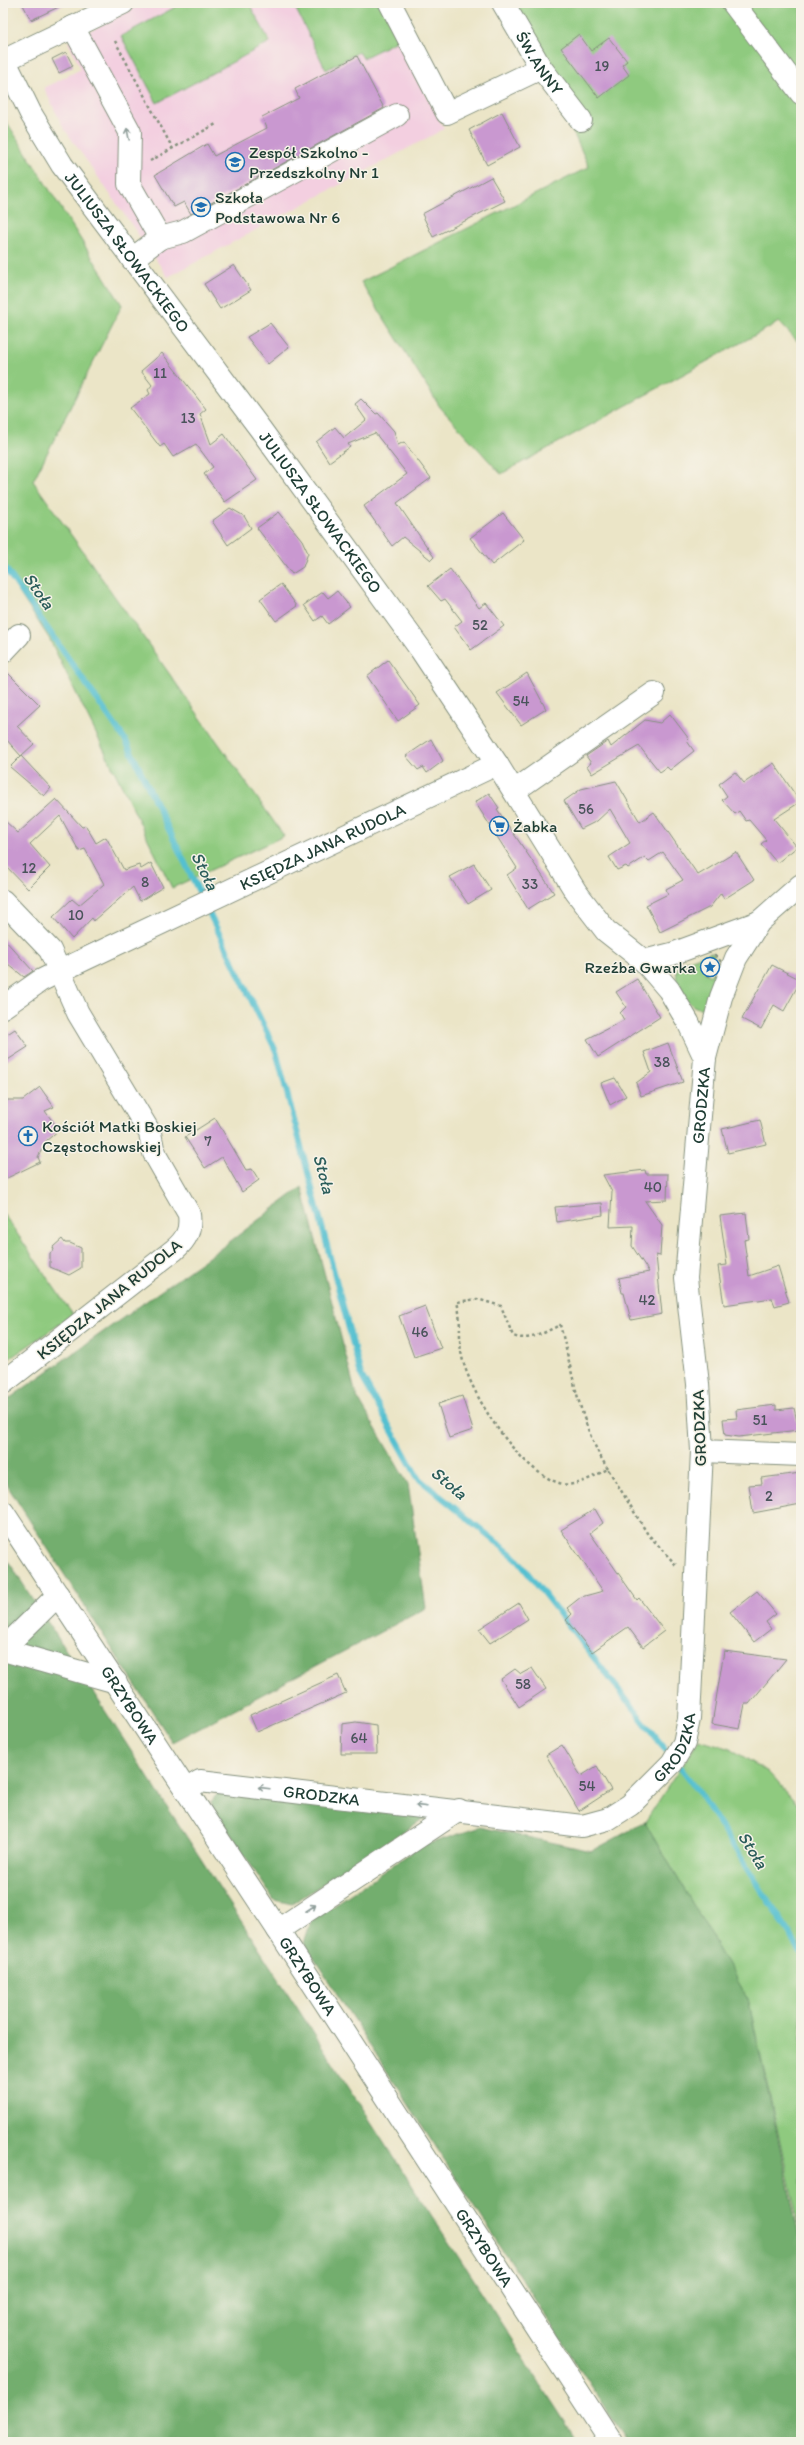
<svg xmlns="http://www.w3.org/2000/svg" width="804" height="2445" viewBox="0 0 804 2445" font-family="Itim,sans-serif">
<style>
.built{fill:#f3cfe0}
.green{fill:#8fca7f;stroke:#57845a}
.forest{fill:#73ae6e;stroke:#497651}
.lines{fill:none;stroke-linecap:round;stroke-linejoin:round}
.stream{stroke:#55c0d0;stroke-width:6}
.building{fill:#c998d0}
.minor-casing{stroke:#85917e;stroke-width:24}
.path{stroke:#85917e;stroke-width:2.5;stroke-dasharray:3 3;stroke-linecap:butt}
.minor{stroke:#fff;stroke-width:22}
.oneway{stroke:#8f9e9a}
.labels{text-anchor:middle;stroke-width:3;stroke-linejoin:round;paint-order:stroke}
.number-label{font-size:15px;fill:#4a545b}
.street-label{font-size:17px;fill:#1f3d34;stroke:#f7f3e8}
.poi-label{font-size:17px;fill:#1f3d34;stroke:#f7f3e8;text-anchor:start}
.water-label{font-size:18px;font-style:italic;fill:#2c5e5b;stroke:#f7f3e8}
</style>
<rect width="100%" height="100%" fill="#f7f3e8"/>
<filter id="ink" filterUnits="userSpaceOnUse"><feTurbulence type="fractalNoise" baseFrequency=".025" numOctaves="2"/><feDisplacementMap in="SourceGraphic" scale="8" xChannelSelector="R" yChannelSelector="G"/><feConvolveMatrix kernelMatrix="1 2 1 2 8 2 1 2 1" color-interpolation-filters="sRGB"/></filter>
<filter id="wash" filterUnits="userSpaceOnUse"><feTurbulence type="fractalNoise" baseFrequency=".012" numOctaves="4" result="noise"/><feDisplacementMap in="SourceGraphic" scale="16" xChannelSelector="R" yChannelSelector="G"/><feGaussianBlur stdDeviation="0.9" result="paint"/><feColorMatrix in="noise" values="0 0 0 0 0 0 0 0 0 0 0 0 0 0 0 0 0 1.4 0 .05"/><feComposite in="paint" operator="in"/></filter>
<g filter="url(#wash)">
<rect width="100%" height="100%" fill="#ebe5c7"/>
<path class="built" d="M144,3H293L326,70L360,52L363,58L399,40L444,129L168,277L63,127L44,88L81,69L68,42Z"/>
<path class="green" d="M183,3H249L270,42L157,103L121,36Z
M293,3H381L399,40L363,58L359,52L326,70Z
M514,3H801V345L779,322L501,474L440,407L361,282L589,167Z
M3,116L122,305L33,481L284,836L172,888L49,638L3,568Z
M711,952L715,955L702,967L709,976L723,964L708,1007C688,1016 667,977 681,963Z
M3,1213L73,1315L3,1363Z
M699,1739L731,1749L768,1772L801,1808V2235L748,1999L645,1822Z"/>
<path class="forest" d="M302,1187L356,1395L408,1484L426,1608L172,1742L3,1479V1403L224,1246Z
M3,1553L578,2442H3Z
M218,1793L426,1817L292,1904L274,1900L210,1803Z
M645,1822L748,1999L801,2245V2442H627L304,1943L311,1921L419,1847L480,1827L592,1851Z"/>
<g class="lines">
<path class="stream" d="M3,565L126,741L276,1051L361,1375L418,1478L516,1558L665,1749
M678,1765L699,1792L801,1952"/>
</g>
<g id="blocks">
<path class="building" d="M22,3H67L31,20Z
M579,34L591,51L609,38L627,61L622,65L629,75L599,98L561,48Z
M66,52L73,66L59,73L52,59Z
M357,56L384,108L191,214L184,202L174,207L155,175L207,144L214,156L267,128L262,117L299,98L295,89Z
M502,112L520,147L487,165L469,130Z
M491,177L505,201L433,237L422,214Z
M234,265L251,290L220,309L204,284Z
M270,323L289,347L268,364L247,337Z
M162,353L206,409L200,414L211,444L224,434L257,480L225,502L204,474L213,467L196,444L173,457L164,444L160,447L130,408L150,394L148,390L152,385L141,371Z
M361,399L376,414L378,413L394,431L398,445L404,442L431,478L397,503L434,557L431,560L403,537L392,546L364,506L407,474L375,433L348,444L350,447L329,462L316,442L335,427L344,438L366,420L355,404Z
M230,508L244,516L251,528L228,545L212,521Z
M279,512L302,540L308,553L303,567L292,574L257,528Z
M503,513L524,540L492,565L470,538Z
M450,569L479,608L486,603L504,626L471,650L454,627L462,621L445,599L441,601L428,586Z
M281,584L297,606L276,621L260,599Z
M337,591L350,607L328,624L322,616L315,621L304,605L323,592L328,598Z
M388,660L420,705L398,721L367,676Z
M3,668L40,705L17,726L34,744L21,756L5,738L3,740Z
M527,673L546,709L521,725L497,693Z
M670,714L689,739L687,741L694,751L670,770L667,767L660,772L639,746L592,774L587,766L591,763L586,756L608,741L611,747L645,720L660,723Z
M431,739L443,761L427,773L423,767L418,770L406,756Z
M21,756L51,788L44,796L10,767Z
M774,763L800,802L774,819L797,847L777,863L761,844L766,840L749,820L746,821L739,811L735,814L722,800L727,796L719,784L735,772L744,783Z
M616,781L640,822L654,812L698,875L736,852L754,880L724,899L721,893L710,907L660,932L646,905L668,894L666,889L683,880L663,852L649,861L645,857L628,868L626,866L617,870L609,857L630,843L610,809L597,821L581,829L564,801L581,789Z
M489,793L499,808L497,809L554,893L528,909L507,875L517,868L475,802Z
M56,799L82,827L86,826L96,843L106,837L124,870L139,865L141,869L151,863L163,887L140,901L133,887L94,921L92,918L72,939L53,917L72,899L79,905L104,884L85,849L79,851L60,816L30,844L50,867L28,889L3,863V819L18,833Z
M474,864L491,890L468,904L450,877Z
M3,938L33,971L24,977L3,960Z
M772,965L801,980L784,1011L774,1005L761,1029L742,1019Z
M637,979L660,1017L598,1057L587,1039L624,1020L620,1013L626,1007L616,992Z
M15,1029L28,1047L3,1063V1037Z
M668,1043L683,1082L641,1096L636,1083L651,1072L644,1052Z
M615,1078L626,1096L610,1105L601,1083Z
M40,1087L54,1107L45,1111L59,1130L46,1141L38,1157L40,1162L3,1180V1100H23Z
M215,1118L246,1170L252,1169L259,1180L242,1192L222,1157L205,1168L185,1137Z
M760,1120L766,1144L728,1153L722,1129Z
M645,1170L646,1174H668L667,1200L645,1201L662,1225L660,1256L656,1255L662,1314L631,1320L624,1293H622L619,1278L649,1272L632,1246L633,1226L610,1227L612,1192L603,1175Z
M602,1203L603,1215L557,1222L555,1207Z
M746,1213L749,1239L744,1240L749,1276L778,1266L789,1302L775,1306L772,1298L724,1305L718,1266L727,1265L720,1216Z
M62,1239L65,1243H70L81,1248V1268L69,1275L50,1267V1253L54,1250L53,1247Z
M425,1306L441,1348L414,1357L399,1316Z
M462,1396L473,1430L449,1438L438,1404Z
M776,1405V1410L794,1408L799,1430L739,1437L725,1435L723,1419L737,1418L736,1410Z
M801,1473V1504L753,1513L749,1485L762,1484L761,1478Z
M595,1509L603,1523L590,1533L637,1600L639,1598L664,1631L643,1647L628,1627L592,1652L566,1620L572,1614L567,1608L581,1597L603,1591L561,1530Z
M757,1591L776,1614L766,1622L771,1629L754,1642L730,1612Z
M519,1603L528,1619L490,1643L479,1629Z
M724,1651L786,1659L749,1704H745L740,1729L712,1724Z
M532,1668L546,1689L519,1707L501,1679L515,1669L521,1674Z
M338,1675L346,1693L257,1732L250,1715Z
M356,1722L376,1725L377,1754H341L342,1724Z
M562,1745L581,1776L597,1766L611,1790L579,1811L546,1755Z"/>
</g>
</g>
<g filter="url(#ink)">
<use href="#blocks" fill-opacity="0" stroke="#85917e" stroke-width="1"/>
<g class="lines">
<g class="minor-casing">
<g id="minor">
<path d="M390,3L447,113L541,68"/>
<path id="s1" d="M503,3L541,68L581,120"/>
<path d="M733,3L801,93"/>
<path d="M73,27L130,132L129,184L160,238L132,259"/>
<path id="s2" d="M3,57L31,114L62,165L261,430L421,650L497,764L576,892L606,931L644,961L669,990L688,1022L705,1058"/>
<path d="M5,60L123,3"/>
<path d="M160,238L183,232L397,115"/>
<path d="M3,652L19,635"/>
<path d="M514,791L654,693"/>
<path d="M3,901L50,950L78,1013L150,1133L154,1153L189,1214C191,1230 187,1239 174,1250L3,1383"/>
<path d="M644,961L672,954L759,922"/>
<path id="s3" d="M3,1007L40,981L60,971L497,764"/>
<path d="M702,1451L801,1455"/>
<path id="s4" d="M3,1512L278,1930L611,2442"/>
<path d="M3,1649L58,1595"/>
<path d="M3,1650L116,1682"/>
<path id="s5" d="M186,1790L200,1781L582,1826L608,1819L630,1805L672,1763L684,1743L689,1719L702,1451L698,1384L686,1278L705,1058L721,997L736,958L759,922L801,885"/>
<path d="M278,1930L459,1810"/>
</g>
</g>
<path class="path" d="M115,41L173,149
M150,161L216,124
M715,955L723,964L709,976L701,967Z
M608,1469C580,1427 573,1373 560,1325C545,1332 530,1342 513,1336L501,1306L477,1299L457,1302C462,1320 458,1339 462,1357C471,1396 521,1475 563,1484C578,1487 595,1475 608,1469L647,1533L676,1565"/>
<use href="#minor" class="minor"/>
</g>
<defs><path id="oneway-shaft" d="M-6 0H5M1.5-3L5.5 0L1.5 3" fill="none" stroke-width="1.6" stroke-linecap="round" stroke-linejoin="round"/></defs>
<g class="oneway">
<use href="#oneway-shaft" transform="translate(128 134) rotate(-101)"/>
<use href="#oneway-shaft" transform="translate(264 1788) rotate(-173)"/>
<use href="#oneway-shaft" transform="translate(421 1806) rotate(-173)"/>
<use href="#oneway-shaft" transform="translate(311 1908) rotate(-33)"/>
</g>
</g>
<defs>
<g id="school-ring" transform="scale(1)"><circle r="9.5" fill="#f7f3e8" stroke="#1f6fb2" stroke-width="1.5"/><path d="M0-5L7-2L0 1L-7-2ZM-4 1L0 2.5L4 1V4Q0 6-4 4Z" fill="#1f6fb2"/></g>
<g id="supermarket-ring" transform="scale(1)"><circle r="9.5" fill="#f7f3e8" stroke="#1f6fb2" stroke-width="1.5"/><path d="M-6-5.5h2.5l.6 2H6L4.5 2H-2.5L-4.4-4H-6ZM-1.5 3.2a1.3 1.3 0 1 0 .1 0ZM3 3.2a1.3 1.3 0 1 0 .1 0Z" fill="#1f6fb2"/></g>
<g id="sight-ring" transform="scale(1)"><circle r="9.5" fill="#f7f3e8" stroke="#1f6fb2" stroke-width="1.5"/><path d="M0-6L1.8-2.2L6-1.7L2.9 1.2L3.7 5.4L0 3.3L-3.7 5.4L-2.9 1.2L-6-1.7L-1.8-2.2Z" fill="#1f6fb2"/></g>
<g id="church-ring" transform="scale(1)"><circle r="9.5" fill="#f7f3e8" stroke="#1f6fb2" stroke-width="1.5"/><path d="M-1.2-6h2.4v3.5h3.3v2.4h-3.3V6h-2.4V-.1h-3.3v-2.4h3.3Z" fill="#1f6fb2"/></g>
</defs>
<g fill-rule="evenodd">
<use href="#school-ring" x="235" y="162"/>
<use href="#school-ring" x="201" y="207"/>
<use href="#supermarket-ring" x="499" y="826"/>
<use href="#sight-ring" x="710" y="967"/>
<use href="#church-ring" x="28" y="1136"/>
</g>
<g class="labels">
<g class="number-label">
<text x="602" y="71">19</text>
<text x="160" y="378">11</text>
<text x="188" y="423">13</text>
<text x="480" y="630">52</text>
<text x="521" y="706">54</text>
<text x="586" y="814">56</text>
<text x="29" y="873">12</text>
<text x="145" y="887">8</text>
<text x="530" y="889">33</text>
<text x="76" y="920">10</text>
<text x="662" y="1067">38</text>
<text x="208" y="1146">7</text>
<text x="653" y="1192">40</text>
<text x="647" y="1305">42</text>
<text x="420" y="1337">46</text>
<text x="760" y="1425">51</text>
<text x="769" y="1501">2</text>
<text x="523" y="1689">58</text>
<text x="359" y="1743">64</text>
<text x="587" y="1791">54</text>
</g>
<g class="street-label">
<text dy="6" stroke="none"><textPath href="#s1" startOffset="70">ŚW.ANNY</textPath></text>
<text dy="6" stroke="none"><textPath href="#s2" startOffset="232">JULIUSZA SŁOWACKIEGO</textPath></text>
<text dy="6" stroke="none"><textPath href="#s2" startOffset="556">JULIUSZA SŁOWACKIEGO</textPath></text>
<text dy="6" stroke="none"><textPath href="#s3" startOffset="358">KSIĘDZA JANA RUDOLA</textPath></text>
<text dy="6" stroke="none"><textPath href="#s5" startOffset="1177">GRODZKA</textPath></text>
<text transform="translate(109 1299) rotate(-39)" y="6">KSIĘDZA JANA RUDOLA</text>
<text transform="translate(699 1428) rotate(-92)" y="6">GRODZKA</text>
<text dy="6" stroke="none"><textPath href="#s4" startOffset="231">GRZYBOWA</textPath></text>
<text dy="6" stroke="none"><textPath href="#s5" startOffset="529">GRODZKA</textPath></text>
<text dy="6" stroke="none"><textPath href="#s5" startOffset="139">GRODZKA</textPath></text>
<text dy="6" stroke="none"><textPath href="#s4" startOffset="555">GRZYBOWA</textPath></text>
<text dy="6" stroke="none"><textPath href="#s4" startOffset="879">GRZYBOWA</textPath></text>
</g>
<g class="poi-label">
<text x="249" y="158">Zespół Szkolno -<tspan x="249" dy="20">Przedszkolny Nr 1</tspan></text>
<text x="215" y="203">Szkoła<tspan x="215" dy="20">Podstawowa Nr 6</tspan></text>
<text x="513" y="832">Żabka</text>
<text x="696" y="973" text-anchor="end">Rzeźba Gwarka</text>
<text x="42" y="1132">Kościół Matki Boskiej<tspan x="42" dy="20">Częstochowskiej</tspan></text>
</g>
<g class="water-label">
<text transform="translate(39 591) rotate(55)" y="6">Stoła</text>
<text transform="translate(205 871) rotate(64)" y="6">Stoła</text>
<text transform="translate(324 1174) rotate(75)" y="6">Stoła</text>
<text transform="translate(449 1483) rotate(40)" y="6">Stoła</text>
<text transform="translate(753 1850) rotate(58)" y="6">Stoła</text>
</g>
</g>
<rect width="804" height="2445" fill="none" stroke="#f7f3e8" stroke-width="16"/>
</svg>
